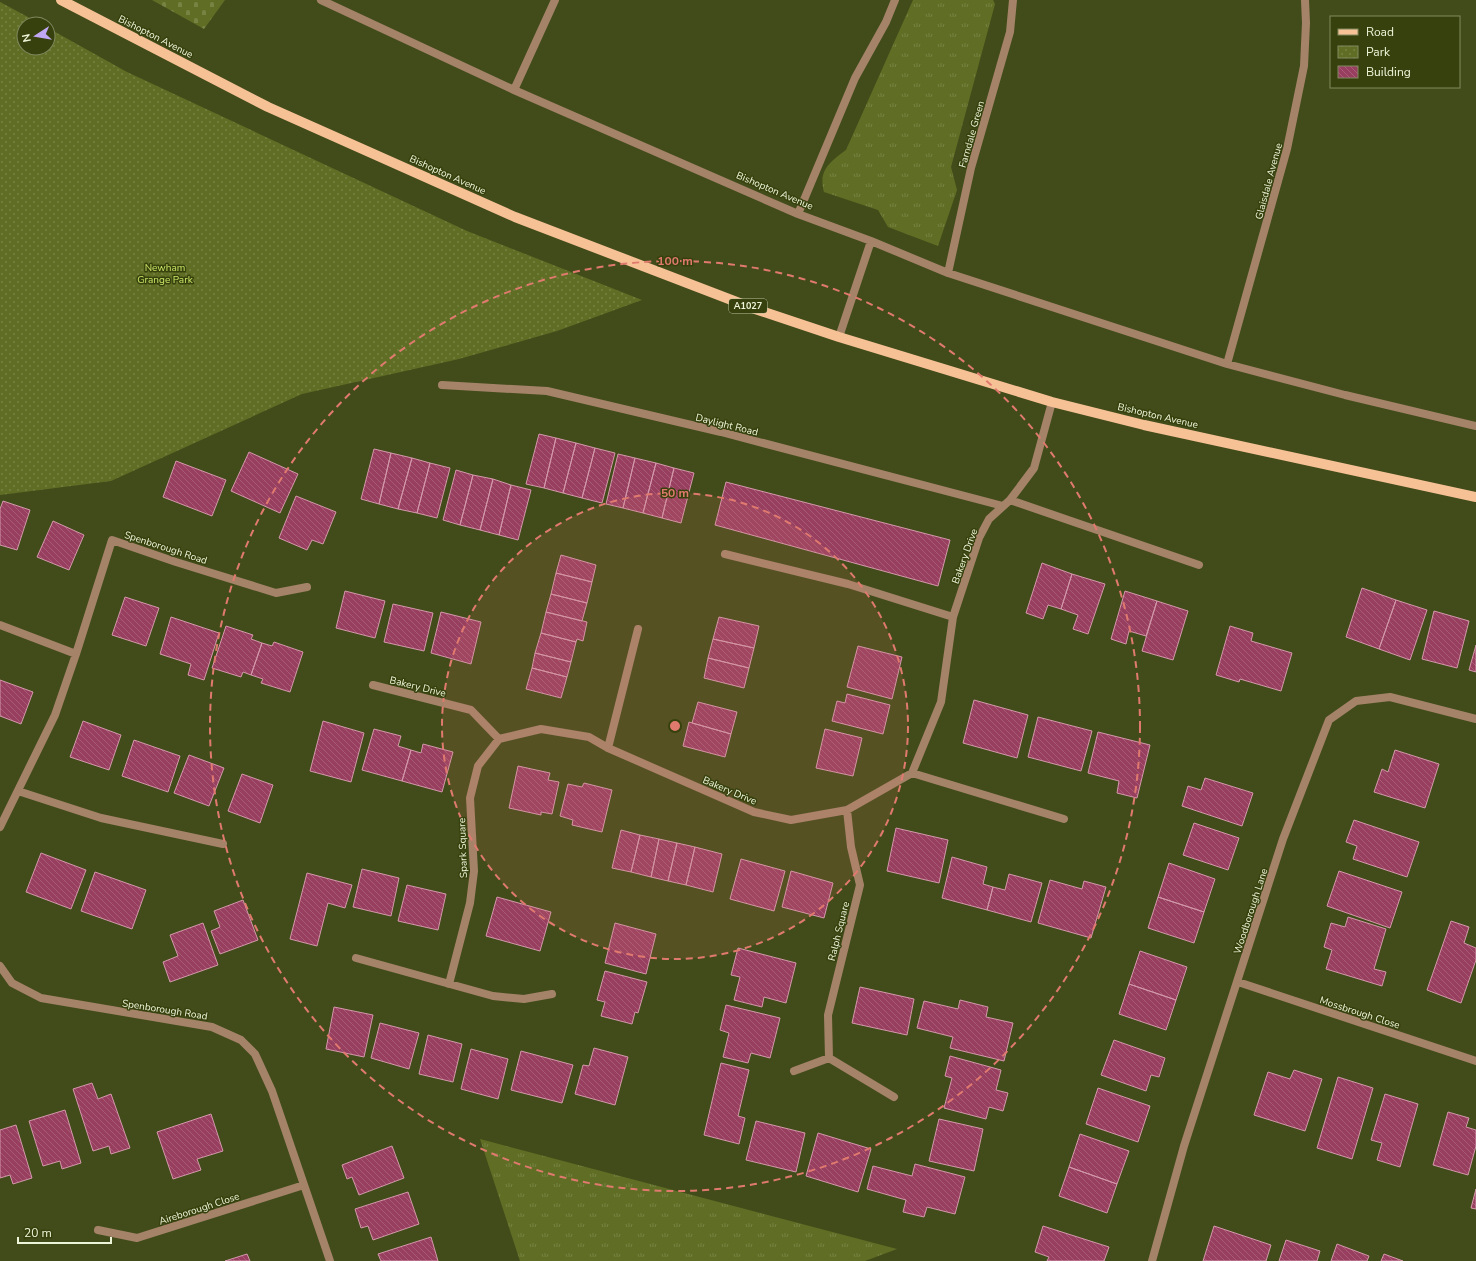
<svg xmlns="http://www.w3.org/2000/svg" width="1476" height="1261" viewBox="0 0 1476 1261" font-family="'Nunito Sans',sans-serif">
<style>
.grass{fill:url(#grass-tufts)}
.cemetery{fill:url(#cemetery-stones)}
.park{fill:url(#park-dots)}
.building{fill:url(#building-back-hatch);stroke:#d399aa}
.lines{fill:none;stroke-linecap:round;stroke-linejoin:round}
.minor{stroke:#a58369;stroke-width:8}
.primary{stroke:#f7c196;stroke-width:10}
.ring{fill:none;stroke:#e07a6f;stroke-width:2;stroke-dasharray:7 5}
.labels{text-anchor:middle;stroke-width:3;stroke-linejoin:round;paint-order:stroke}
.shield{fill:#37410d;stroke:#b7c09c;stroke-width:1}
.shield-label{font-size:9px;font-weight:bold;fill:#eef6da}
.street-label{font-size:10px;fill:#eef6da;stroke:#37410d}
.park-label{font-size:10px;fill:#cae567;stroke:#37410d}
.centre{fill:#e07a6f;stroke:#37410d;stroke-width:2}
.ring-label{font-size:12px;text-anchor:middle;font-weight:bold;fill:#e07a6f;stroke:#37410d;stroke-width:3;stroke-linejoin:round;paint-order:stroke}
</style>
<defs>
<pattern id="grass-tufts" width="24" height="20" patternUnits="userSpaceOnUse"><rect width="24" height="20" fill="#5f6e24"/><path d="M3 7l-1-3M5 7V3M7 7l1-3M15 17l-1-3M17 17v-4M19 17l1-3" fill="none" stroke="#768343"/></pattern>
<pattern id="cemetery-stones" width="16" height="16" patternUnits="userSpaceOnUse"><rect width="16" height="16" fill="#5f6e24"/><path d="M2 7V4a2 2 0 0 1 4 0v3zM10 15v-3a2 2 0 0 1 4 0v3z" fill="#768343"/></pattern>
<pattern id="park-dots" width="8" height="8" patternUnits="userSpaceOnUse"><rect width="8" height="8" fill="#5f6e24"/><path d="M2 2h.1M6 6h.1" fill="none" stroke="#768343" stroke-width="1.8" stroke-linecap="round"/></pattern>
<pattern id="building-back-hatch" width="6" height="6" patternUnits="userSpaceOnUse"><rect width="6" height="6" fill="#983f60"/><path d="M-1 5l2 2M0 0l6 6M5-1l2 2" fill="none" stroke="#a75b76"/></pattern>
</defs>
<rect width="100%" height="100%" fill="#424c1a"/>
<path class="grass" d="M913,0H993L995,4L951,167L957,190L938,246L888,227L878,210L824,192C818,170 830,162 846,150Z
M480,1139L897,1249L865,1261H520Z"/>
<path class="cemetery" d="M152,0H225L204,29Z"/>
<path class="park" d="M0,2L41,24H24V48H48V28L127,72L467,231L642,300L557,331L459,359L302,394L111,481L0,495Z"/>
<path class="building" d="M539,434L556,438L544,488L526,484Z
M556,438L576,443L563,493L544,488Z
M576,443L595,448L582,498L563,493Z
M595,448L615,453L602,503L582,498Z
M374,449L391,453L379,504L361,499Z
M249,452L298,474L280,513L231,491Z
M391,453L412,458L398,509L379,504Z
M618,454L635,458L623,508L606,504Z
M412,458L430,463L417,513L398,509Z
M635,458L656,463L643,513L623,508Z
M176,461L226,480L212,516L163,497Z
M430,463L450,468L437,518L417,513Z
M656,463L674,468L662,518L643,513Z
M674,468L694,473L681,523L662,518Z
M456,470L473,475L460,525L443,520Z
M473,475L493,479L480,530L460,525Z
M493,479L511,485L499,535L480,530Z
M726,482L950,540L938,586L715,525Z
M511,485L531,490L518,540L499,535Z
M296,496L336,512L323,544L312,540L307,550L279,538Z
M3,501L30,510L17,550L0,545V509Z
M53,521L84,535L69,570L37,557Z
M561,555L596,565L592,582L556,573Z
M1042,563L1072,574L1061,609L1048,605L1043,619L1026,613Z
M556,573L592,582L587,603L551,594Z
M1072,574L1105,584L1088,634L1073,629L1078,615L1061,609Z
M1362,588L1396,600L1379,649L1346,637Z
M345,591L385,601L375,638L336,628Z
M1125,591L1157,601L1146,636L1129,631L1126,644L1111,639Z
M551,594L587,603L582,621L546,612Z
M125,597L159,608L146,646L112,635Z
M1396,600L1427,610L1410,660L1379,649Z
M1157,601L1188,611L1173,660L1142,651Z
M393,604L433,613L424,651L384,642Z
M1434,611L1469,621L1457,668L1422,659Z
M441,612L481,622L471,664L431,653Z
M546,612L587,622L583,641L577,639L576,642L541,633Z
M171,617L219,633L204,680L188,675L191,664L160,654Z
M719,617L759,626L754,648L713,639Z
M226,626L253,635L251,639L262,643L251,675L243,672L241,677L212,668Z
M1230,626L1253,633L1251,641L1292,653L1281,691L1240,679L1239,682L1216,675Z
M541,633L576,642L571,662L535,653Z
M713,639L754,648L749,668L708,658Z
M274,642L303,652L290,692L261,683L263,679L251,675L262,643L272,646Z
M1476,645V672L1469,670Z
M858,646L902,657L892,699L847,687Z
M535,653L571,662L567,677L532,668Z
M708,658L749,668L744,688L704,678Z
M532,668L567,677L561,698L526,689Z
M0,680L33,692L21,724L0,716Z
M847,694L890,705L883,734L832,721L837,701L845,703Z
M974,700L1028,715L1017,758L963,743Z
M698,702L737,712L731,734L692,723Z
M1038,717L1092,731L1081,771L1028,757Z
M83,721L121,735L109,770L70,757Z
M323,721L364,733L351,782L310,771Z
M689,722L731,734L725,757L683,746Z
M374,729L401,736L398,746L411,750L402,781L362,770Z
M825,729L862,738L853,776L816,768Z
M1098,732L1150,745L1137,798L1117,793L1119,781L1088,773Z
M134,740L180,756L168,792L122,776Z
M423,744L453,752L442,792L402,781L411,750L421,753Z
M1395,750L1439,764L1425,808L1374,792L1382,769L1388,772Z
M189,755L224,768L209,806L174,793Z
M518,766L550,773L548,780L559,782L552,814L541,812V815L509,808Z
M242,774L273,785L260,823L228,811Z
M1205,778L1253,793L1242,826L1182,806L1188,786L1201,790Z
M584,783L612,790L602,832L572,825L573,820L560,816L568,784L582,787Z
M1354,820L1419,842L1407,877L1353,859L1357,846L1346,842Z
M1194,823L1239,838L1228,870L1183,855Z
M896,828L948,840L939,883L887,871Z
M621,830L640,835L631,872L612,868Z
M640,835L659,839L651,877L631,872Z
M659,839L677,843L668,881L651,877Z
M677,843L695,847L686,885L668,881Z
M695,847L722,854L713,892L686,885Z
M41,853L86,870L71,909L26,892Z
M952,857L987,867L983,884L993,887L987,910L942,898Z
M741,859L785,871L774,911L730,899Z
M1169,863L1215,879L1204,912L1158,897Z
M362,869L399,878L391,916L353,907Z
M791,871L833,883L824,918L782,907Z
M1339,871L1402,892L1390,928L1327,906Z
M95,872L146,890L132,929L81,911Z
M307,873L352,885L345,908L328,903L317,946L290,939Z
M1009,874L1042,883L1031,922L987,910L993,887L1005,890Z
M1050,880L1082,889L1084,881L1106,887L1091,938L1038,923Z
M407,885L446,894L438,930L398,921Z
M497,897L551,912L540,951L486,936Z
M1158,897L1204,912L1194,943L1148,928Z
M243,900L258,940L220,954L211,931L220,927L214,911Z
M1348,917L1386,929L1374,969L1386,972L1382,986L1326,969L1332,950L1324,947L1331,923L1345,927Z
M1451,921L1469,927L1464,943L1476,948V960L1461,1003L1427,990Z
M203,923L218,965L170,982L163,962L178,956L170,935Z
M615,923L656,934L646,974L605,963Z
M738,948L796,963L786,1003L764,997L762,1007L734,1000L740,977L731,975Z
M1140,951L1187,967L1176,1000L1129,984Z
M605,971L647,982L638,1013L635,1012L632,1024L601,1016L605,1002L597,1000Z
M1129,984L1176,1000L1166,1030L1119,1014Z
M860,987L914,999L907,1035L852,1023Z
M960,1000L988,1007L986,1017L1013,1023L1004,1061L950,1048L953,1037L917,1028L924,1001L958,1009Z
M726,1005L780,1018L770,1058L751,1053L748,1063L723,1057L729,1033L720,1030Z
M334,1007L373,1015L364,1057L326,1049Z
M380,1023L419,1033L409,1069L371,1058Z
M428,1035L462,1044L453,1082L419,1074Z
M1114,1040L1165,1058L1159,1077L1151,1075L1146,1091L1101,1075Z
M594,1048L628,1057L615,1105L575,1094L583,1065L589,1066Z
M471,1049L508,1059L498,1099L461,1089Z
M521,1051L573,1065L562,1103L511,1090Z
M950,1056L1001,1070L996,1090L1008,1093L1003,1111L989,1107L986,1119L944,1108L952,1078L945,1076Z
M721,1063L749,1070L738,1116L745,1118L739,1144L704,1135Z
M1294,1070L1322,1079L1305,1131L1254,1115L1268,1072L1290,1079Z
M1338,1077L1373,1088L1352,1159L1317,1148Z
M92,1083L98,1099L111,1094L130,1148L111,1154L109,1146L93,1151L73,1089Z
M1098,1088L1150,1106L1138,1142L1086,1124Z
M1385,1094L1418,1104L1400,1167L1377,1160L1382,1143L1371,1140Z
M65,1110L81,1163L62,1169L60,1161L43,1166L29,1121Z
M1448,1112L1469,1118L1466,1127L1476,1130V1146L1468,1175L1433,1165Z
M211,1114L223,1151L197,1159L201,1170L173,1179L157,1132Z
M939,1119L983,1129L974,1171L929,1161Z
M756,1121L805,1133L796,1172L746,1160Z
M16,1125L32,1178L13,1184L10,1175L0,1178V1130Z
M818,1133L871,1149L858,1192L806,1176Z
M1080,1134L1129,1151L1117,1184L1069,1167Z
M392,1146L404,1178L359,1195L352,1177L347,1179L342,1165Z
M915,1164L965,1177L955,1214L927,1207L924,1217L903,1212L906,1200L867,1189L873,1166L912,1176Z
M1069,1167L1117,1184L1107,1213L1059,1196Z
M1476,1189V1209L1471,1208Z
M408,1192L419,1224L373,1240L368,1226L361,1228L355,1209Z
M1043,1226L1109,1247L1104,1261H1047L1049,1257L1035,1252Z
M1214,1226L1271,1245L1266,1261H1203Z
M431,1237L438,1261H381L378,1254Z
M1286,1240L1320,1251L1317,1261H1279Z
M1337,1244L1369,1256L1367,1261H1331Z
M247,1254L250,1261H225Z
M1384,1254L1403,1261H1381Z"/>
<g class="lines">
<path class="minor" d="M321,0L514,90L798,214L871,241L948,273L1227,364L1345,395L1476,426
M514,90L555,0
M798,214L855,78L886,22L895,0
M948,273L971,168L1010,32L1013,0
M839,337L871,241
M1227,364L1287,149L1304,66L1306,23L1305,0
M442,385L547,391L721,432L1003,506
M1010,500L1199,565
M725,554L848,584L953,617
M0,625L76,654
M373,685L471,710L499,739L541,729L589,737L608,748L754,812L791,820L847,810L912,773L941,702L953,617L979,538L989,519L1010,500L1034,468L1052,402
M608,748L638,629
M912,773L1064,819
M18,791L101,818L223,844
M847,810L851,847L860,885L828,1015L829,1058L894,1097
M0,827L55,715L76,654L112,540L176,562L276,593L307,587
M356,958L493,996L524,999L552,994
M0,966L12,983L41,998L212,1027L241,1040L255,1054L272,1091L330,1261
M1238,982L1476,1061
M449,984L470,903L474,871L470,798L478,766L499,739
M794,1071L829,1058
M98,1230L137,1238L304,1185
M1152,1261L1184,1146L1283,839L1329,720L1356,701L1390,697L1476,719"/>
<path class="primary" d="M61,0L268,107L515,217L755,309L839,337L1052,402L1144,425L1476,497"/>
</g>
<circle cx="675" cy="726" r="233" fill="#e07a6f" fill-opacity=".12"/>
<g class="ring">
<circle cx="675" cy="726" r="233"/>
<circle cx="675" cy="726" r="465"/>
</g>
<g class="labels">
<rect class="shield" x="729" y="299" width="38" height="14" rx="3"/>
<g class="shield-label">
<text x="748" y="309">A1027</text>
</g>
<g class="street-label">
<text transform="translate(156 36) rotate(27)" y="4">Bishopton Avenue</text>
<text transform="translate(971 134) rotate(-74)" y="4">Farndale Green</text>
<text transform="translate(448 174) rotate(24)" y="4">Bishopton Avenue</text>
<text transform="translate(1268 181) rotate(-75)" y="4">Glaisdale Avenue</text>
<text transform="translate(775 190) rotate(23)" y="4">Bishopton Avenue</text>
<text transform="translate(1158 415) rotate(13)" y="4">Bishopton Avenue</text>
<text transform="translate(727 424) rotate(14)" y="4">Daylight Road</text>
<text transform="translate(166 547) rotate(18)" y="4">Spenborough Road</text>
<text transform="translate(964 556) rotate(-70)" y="4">Bakery Drive</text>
<text transform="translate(418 686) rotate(14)" y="4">Bakery Drive</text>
<text transform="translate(730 790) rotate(23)" y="4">Bakery Drive</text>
<text transform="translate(462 848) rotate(-92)" y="4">Spark Square</text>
<text transform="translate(1250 911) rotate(-72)" y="4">Woodborough Lane</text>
<text transform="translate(838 931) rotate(-76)" y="4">Ralph Square</text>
<text transform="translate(165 1009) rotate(9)" y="4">Spenborough Road</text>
<text transform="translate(1360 1012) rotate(18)" y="4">Mossbrough Close</text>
<text transform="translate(199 1208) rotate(-18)" y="4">Aireborough Close</text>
</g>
<g class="park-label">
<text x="165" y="271">Newham<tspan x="165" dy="12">Grange Park</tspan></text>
</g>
</g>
<circle cx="675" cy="726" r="6" class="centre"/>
<g class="ring-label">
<text x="675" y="265">100 m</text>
<text x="675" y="497">50 m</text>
</g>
<rect x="1330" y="16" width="130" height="72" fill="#37410d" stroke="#80895f"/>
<rect x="1338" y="29" width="20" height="6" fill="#f7c196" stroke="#80895f"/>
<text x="1366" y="36" font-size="12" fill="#eef6da">Road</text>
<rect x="1338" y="46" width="20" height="12" fill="url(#park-dots)" stroke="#80895f"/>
<text x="1366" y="56" font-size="12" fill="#eef6da">Park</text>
<rect x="1338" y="66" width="20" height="12" fill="url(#building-back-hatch)" stroke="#80895f"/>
<text x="1366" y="76" font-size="12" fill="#eef6da">Building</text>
<g transform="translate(36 36) rotate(258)"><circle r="19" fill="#37410d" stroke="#80895f"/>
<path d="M0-3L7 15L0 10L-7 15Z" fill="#c1a8f3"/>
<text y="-6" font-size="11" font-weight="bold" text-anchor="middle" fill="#eef6da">N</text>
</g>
<path d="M18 1237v6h93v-6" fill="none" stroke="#eef6da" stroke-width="2"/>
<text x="24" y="1237" font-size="12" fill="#eef6da" stroke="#37410d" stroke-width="3" paint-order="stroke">20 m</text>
</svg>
